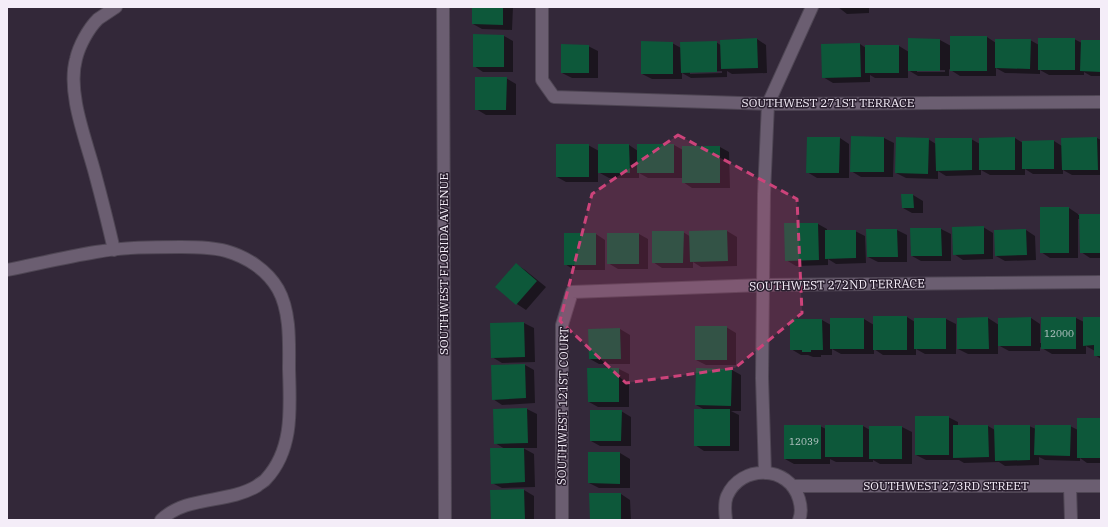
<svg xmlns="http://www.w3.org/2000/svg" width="1108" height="527" viewBox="0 0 1108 527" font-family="'IBM Plex Serif',serif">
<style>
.shadow{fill:#0007;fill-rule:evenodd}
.building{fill:#0d583a}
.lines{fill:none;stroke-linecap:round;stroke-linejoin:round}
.minor-casing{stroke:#4f4654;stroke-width:14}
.minor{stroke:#6b5e71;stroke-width:12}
.marked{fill:#cc437a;fill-opacity:0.2;stroke:#cc437a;stroke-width:3;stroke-dasharray:8 5;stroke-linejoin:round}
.labels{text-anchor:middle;stroke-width:3;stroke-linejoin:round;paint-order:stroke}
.number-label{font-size:10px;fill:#bac8c8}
.street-label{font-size:12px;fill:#f4edf8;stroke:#291e2e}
</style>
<rect width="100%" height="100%" fill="#332839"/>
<path class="shadow" d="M473,7H513L512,30L482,29L473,24Z
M838,7H869V13L847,14Z
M504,36L513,41V72H483L474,66Z
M987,37L996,43L1030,40L1039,45L1074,39L1082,43L1101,41V76H1091L1084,72V75H1049L1040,70V74L1005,73L996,68V76H960L949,69V76H918L908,70V78H875L870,75V82L833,83L823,77L860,44L866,48L899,46L909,52L940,40L951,46ZM917,70H945V72H917Z
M757,39L766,45L767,73L732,74L727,71V77L691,78L682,73V79H652L642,74L672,43L681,48L716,42L722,46ZM722,71V73L690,74V72Z
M588,46L598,51V78H572L562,73Z
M506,78L516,84V115H486L476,109Z
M840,138L849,144V178H817L807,172Z
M884,138L894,143L893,177H861L851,171Z
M1015,138L1023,143L1054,141L1062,146V139L1097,138L1101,140V175H1072L1063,170V174H1033L1025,169V175H990L981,170V175L946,176L938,171V179L906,178L896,173L928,139L936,144L971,139L980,144Z
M588,145L599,151V145H629L638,151L674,145L683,150L720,147L729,152L730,188H692L683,182V178H648L639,173V178H609L598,172V182H566L557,177Z
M913,195L923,201V213H912L903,208Z
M1069,208L1078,214V215H1101V258H1090L1081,252L1080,219H1078V258H1050L1041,252Z
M818,224L827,229V231H855L865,236L866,263L836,264L828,259V265L796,266L786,260Z
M983,227L993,233V259L963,260L954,254Z
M941,229L951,234V261H921L912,256Z
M868,230H897L907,235V262H878L868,257Z
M1026,230L1035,236L1036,260L1005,261L996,256Z
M727,231L737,237V266L701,267L693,262V268H662L653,262L683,232L691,237L690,232Z
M596,234L605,240V270H574L565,264Z
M639,234L648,239V269H618L608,263Z
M516,264L525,270L546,287L526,310L517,304Z
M907,317L915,322L946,319L956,324V354H925L916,349V355H883L874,349V354H841L832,349V355H821V357H813L808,355H801L791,349V320H822L831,325L864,319L874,325Z
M988,318L999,325L1031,318L1040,324V343H1042L1076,318L1084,322L1101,318V359L1095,355V351L1086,346V354H1052L1040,347V351H1009L998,345V354H968L958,349Z
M524,323L534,328L535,362L502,363L492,357Z
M726,327L736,333V365H706L696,360Z
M620,329L630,335V364H599L590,359Z
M525,365L534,370L535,403L502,405L493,399Z
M619,369L629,374V407H598L589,402Z
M732,370L741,375V411H731L739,415V451H704L695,445L705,410L696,405Z
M527,409L537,414V448H523L534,454L535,487L502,488L492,483L505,449L495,443L494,410Z
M621,411L631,417V446H600L591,441Z
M948,417L958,422V426H988L995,430L1029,426L1036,429L1070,426L1078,430L1101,419V463H1087L1080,458V461L1045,460L1039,457V465L1005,466L999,462L964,463L959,460H926L916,455Z
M820,426L826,429V426H863L870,430L902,427L912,432V464H880L873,460V462H836L830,459V464H794L785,459Z
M620,453L630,459V488H599L589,483Z
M524,490L534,496V520H492Z
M621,494L630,500L631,520H591Z"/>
<path class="building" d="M472,7H503V25L472,24Z
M473,34L504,35V67H473Z
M950,36H987V71H950Z
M757,38L758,68L721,69L720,40Z
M908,38L940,39V71H908Z
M1038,38H1075V70H1038Z
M995,39H1031L1030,69L995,68Z
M1081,40H1101V72L1080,71Z
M641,41L673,42V74H641Z
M717,41V72L681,73L680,42Z
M860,43L861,77L822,78L821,44Z
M561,44L589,45V73H561Z
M865,45H899V73H865Z
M475,77H507L506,110H475Z
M851,136L884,137V172H850Z
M807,137H840L839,173H806Z
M896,137L929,138L928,174L895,173Z
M1015,137V170H979V138Z
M1097,137L1098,170H1062L1061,138Z
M935,138H972V170L936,171Z
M1054,140V169H1022V141Z
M556,144H589V177H556Z
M598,144H629L630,173H598Z
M637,144H674V173H637Z
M682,146H720V183H682Z
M901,194H913L914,208H902Z
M1040,207H1069V253H1040Z
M1079,214H1101V253H1080Z
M784,223H818L819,260L785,261Z
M984,226V254L953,255L952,227Z
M910,228H941L942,256H911Z
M866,229H897L898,257H867Z
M1026,229L1027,255L995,256L994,230Z
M727,230L728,261L690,262L689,231Z
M825,230H856V258L825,259Z
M652,231H684L683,263H652Z
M564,233H596V265H564Z
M607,233H639V264H607Z
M516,263L537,281L516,305L495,287Z
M873,316H907V350H873Z
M988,317L989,349H957V318Z
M1031,317V346H998V318Z
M1041,317H1076V349H1041Z
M1083,317H1101V356H1094V345L1083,346Z
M830,318H864V349H830Z
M914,318H946V349H914Z
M790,319H822L823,350H811V352H802V350H790Z
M524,322L525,357L491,358L490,323Z
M695,326H727V360H695Z
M620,328L621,359H589L588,329Z
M525,364L526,398L492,400L491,365Z
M587,368H619V402H588Z
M696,368L732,369L731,406L695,405Z
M527,408L528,443L494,444L493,409Z
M694,409H730V446H694Z
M590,410H622L621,441H590Z
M915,416H949V455H915Z
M1077,418H1101V458H1077Z
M784,425H821V459H784Z
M825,425H863V457H825Z
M953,425H988L989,457L953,458Z
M994,425H1030V460L995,461Z
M1035,425H1071L1070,456L1034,455Z
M869,426H902V459H869Z
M490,448H524L525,482L491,484Z
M588,452H620V484L588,483Z
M524,489L525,520H491L490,490Z
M589,493H621V520H590Z"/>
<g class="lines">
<g class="minor-casing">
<path id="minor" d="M443,7L445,520
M542,7V80L554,97L768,104L1101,102
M114,250C108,223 101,196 94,170C85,137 67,92 76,59C79,46 88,29 98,19C104,15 110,11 116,7
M7,270C37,264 66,257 96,252C124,247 152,247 181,247C195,247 212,247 226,251C247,257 267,270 278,289C291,312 289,345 289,369C290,407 294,449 266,479C264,482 260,483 257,486C227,504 187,495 161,520
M765,473L762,378L764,194L768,104L812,7
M792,486H1101
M1070,487L1071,520
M562,520V325L572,292L763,285L1101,282
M726,520C725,512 724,503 727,496C741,464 789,465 799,499C801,506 802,513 799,520"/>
</g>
<use href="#minor" class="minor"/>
</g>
<path class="marked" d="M678,135L797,199L802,313L735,368L626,383L560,321L592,194Z"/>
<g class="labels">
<g class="number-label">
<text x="1059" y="337">12000</text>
<text x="804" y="445">12039</text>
</g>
<g class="street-label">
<text x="828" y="107">SOUTHWEST 271ST TERRACE</text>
<text transform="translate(444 264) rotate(-90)" y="4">SOUTHWEST FLORIDA AVENUE</text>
<text transform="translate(837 285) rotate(-1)" y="4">SOUTHWEST 272ND TERRACE</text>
<text transform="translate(563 406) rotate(-89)" y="4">SOUTHWEST 121ST COURT</text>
<text x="946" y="490">SOUTHWEST 273RD STREET</text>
</g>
</g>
<rect width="1108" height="527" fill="none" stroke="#f4edf8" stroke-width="16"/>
</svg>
